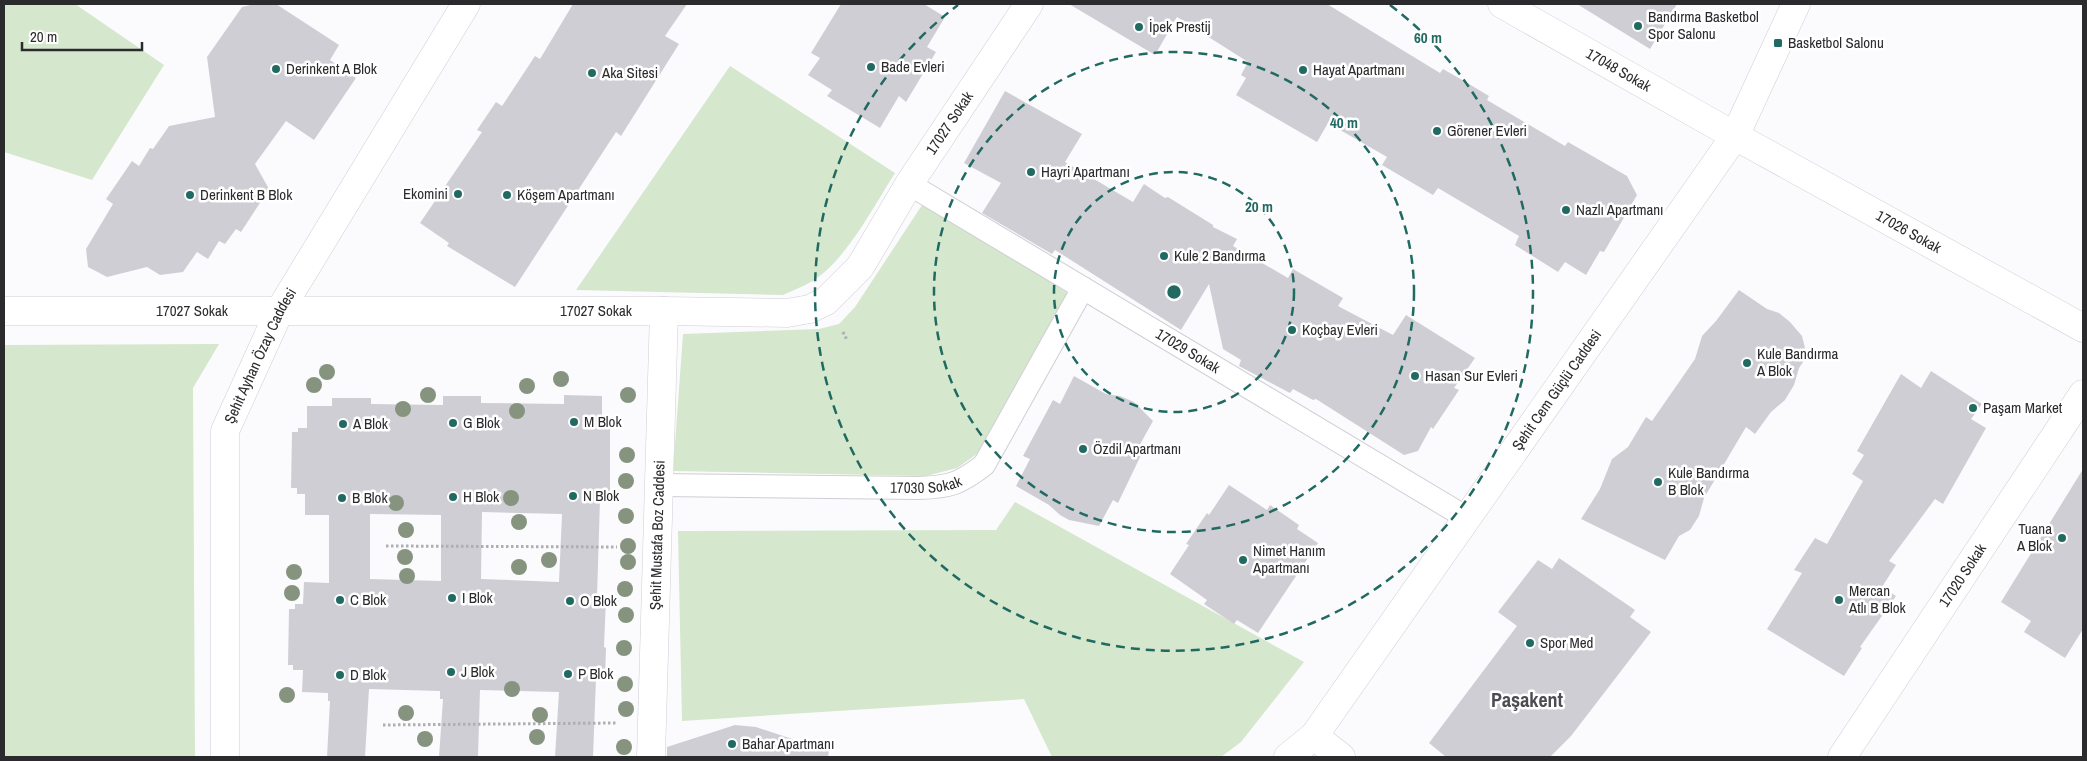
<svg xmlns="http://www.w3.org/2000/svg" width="2087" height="761" viewBox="0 0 2087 761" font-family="'Archivo Narrow',sans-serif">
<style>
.green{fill:#d5e7cc}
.building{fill:#d0ced5;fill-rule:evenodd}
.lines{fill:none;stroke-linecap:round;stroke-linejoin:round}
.service-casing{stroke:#ceced5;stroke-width:24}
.minor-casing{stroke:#ceced5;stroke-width:29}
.path{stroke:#afafb2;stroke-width:3;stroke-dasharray:2.5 2.5;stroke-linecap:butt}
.service{stroke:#fff;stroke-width:22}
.minor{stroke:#fff;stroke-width:28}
.tree{fill:#86947f}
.ring{fill:none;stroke:#216a62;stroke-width:2.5;stroke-dasharray:9 6}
.poi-dot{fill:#216a62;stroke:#fff;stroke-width:2}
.labels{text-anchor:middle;stroke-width:5;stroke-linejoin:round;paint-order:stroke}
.poi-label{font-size:15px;fill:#2b2b2e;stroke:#fff;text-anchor:start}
.street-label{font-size:15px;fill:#2b2b2e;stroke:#fff}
.district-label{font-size:20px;font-weight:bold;fill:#4c4c53;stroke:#fff}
.centre{fill:#216a62;stroke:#fff;stroke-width:2.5}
.ring-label{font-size:15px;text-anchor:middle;font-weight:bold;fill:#216a62;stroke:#fff;stroke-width:5;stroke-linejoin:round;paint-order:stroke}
</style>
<rect width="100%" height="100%" fill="#fbfbfe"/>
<path class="green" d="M4,4H75L164,65L92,180L4,152Z
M730,66L895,173C874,206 848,256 817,278C807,285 794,290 783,295L576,290Z
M924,202L1067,293L977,454L957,468L926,476L673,471L683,334L819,329L839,324L855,307Z
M219,344L193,388L195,757H4V345Z
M1015,502L1304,662L1241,742L1221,757H1052L1024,699L682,721L678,531L996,530Z"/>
<path class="building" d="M255,4H276L339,45L330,60L356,78L314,140L286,121L255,164L269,189L241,232L236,229L225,244L219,241L208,259L197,252L183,272L160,275L147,267L107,277L88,267L86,249L113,204L106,199L132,161L139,166L150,148L153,149L169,126L215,117L207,57L242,7Z
M573,4H687L665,36L679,44L621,136L616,132L515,287L447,246L449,243L420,223L482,132L477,130L496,102L502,106L535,56L540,59Z
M841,4H924L945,17L927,47L936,52L906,102L899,96L880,128L827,96L832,90L808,75L820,58L811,53Z
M1069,4H1327L1440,73L1443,69L1464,81L1489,96L1487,100L1565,146L1568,142L1627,176L1637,195L1604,252L1600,251L1586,275L1565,262L1558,272L1515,245L1519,236L1438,188L1433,195L1382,165L1387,157L1328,123L1317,142L1236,95L1246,78L1241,75L1248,62L1177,17L1155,55Z
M1577,4H1677L1650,49Z
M1005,91L1082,134L1065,162L1133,202L1144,184L1165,198L1168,197L1213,225V227L1237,239L1233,246L1288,278L1293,269L1343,298L1338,306L1393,335L1406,315L1475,358L1454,388L1459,390L1433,429L1431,427L1418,451L1404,455L1316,399L1313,400L1293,389L1290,393L1239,366L1241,360L1223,349L1209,284L1181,330L1055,250L1052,254L982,213L1001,183L964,163Z
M1739,290L1767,309L1779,313L1790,322L1802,336L1807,356L1799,368L1794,385L1785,400L1771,412L1755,434L1746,427L1704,498L1699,516L1690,530L1679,536L1665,560L1581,519L1600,489L1612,459L1628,447L1646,417L1652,421L1695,359L1702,336L1716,321Z
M1931,371L1982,404L1971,419L1986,428L1943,504L1935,499L1889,561L1896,565L1882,587L1896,596L1860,647L1862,648L1844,676L1767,629L1802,573L1794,570L1815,538L1827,544L1863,481L1852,474L1864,455L1857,451L1901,374L1921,388Z
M1074,376L1106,394L1120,396L1134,402L1153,421L1138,448L1143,451L1118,503L1113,500L1099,526L1069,520L1060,515L1049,505L1016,486L1030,459L1023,456L1053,400L1060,404Z
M564,395L602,396V420H610V500H600L597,597L606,598L604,647L606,648L605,678H596L593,757H555L559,692L480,690L478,757H439L443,699H440V691L369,689L365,757H327L330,701H328V693L302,692L303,670H293V665H288L289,609H295V604H303L304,582L329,583V515H305V494H297V488H291L292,432H298V428H307V406H332V398H371V404L443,405V396H481V403L564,404ZM482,512L562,514L559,582L481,579ZM370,514L441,515V581L370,579Z
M2083,469V629L2065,658L2024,632L2031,621L2001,602Z
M1229,485L1267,510L1270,505L1299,525L1297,529L1318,543L1258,633L1237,620L1234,624L1204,604L1207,600L1170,574L1189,545L1186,544L1207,513L1209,515Z
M1559,558L1635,610L1630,617L1651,632L1571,736L1550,757H1446L1429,743L1517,626L1498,612L1538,560L1552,569Z
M735,725L756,727L829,751L828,757H667V747Z"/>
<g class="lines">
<g class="service-casing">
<g id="service">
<path id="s1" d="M909,184L1467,518"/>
<path id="s2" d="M660,485L919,488C950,487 959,484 984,465L1083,288"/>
</g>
</g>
<g class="minor-casing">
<g id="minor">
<path id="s3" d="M1502,4L1735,136L2083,328"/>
<path id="s4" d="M4,311H664L787,313L810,309L826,301L860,267L909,184L1029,4"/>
<path d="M1314,736L1341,757"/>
<path id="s5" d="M225,757V431L280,310L466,4"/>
<path id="s6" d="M651,757L664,311"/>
<path id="s7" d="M1288,757L1314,736L1735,136L1796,4"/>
<path id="s8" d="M1842,757L2083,394"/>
</g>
</g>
<path class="path" d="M843,332L847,340
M386,546L617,547
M383,725L616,723"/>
<use href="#service" class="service"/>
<use href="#minor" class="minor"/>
</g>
<g class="tree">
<circle cx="327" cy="372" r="8"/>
<circle cx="561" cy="379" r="8"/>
<circle cx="314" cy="385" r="8"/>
<circle cx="527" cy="386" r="8"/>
<circle cx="428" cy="395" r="8"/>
<circle cx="628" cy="395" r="8"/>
<circle cx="403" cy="409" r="8"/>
<circle cx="517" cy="411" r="8"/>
<circle cx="627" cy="455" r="8"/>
<circle cx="626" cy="481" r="8"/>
<circle cx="511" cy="498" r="8"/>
<circle cx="396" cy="503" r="8"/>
<circle cx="626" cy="516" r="8"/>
<circle cx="519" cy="522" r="8"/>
<circle cx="406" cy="530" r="8"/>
<circle cx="628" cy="546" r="8"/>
<circle cx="405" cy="557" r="8"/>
<circle cx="549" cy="560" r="8"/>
<circle cx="628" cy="562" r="8"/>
<circle cx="519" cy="567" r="8"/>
<circle cx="294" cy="572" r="8"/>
<circle cx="407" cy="576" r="8"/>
<circle cx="625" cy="589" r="8"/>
<circle cx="292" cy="593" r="8"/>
<circle cx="626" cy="615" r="8"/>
<circle cx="624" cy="648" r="8"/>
<circle cx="625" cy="684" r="8"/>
<circle cx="512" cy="689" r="8"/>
<circle cx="287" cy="695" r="8"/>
<circle cx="626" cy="709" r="8"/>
<circle cx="406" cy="713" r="8"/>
<circle cx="540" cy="715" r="8"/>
<circle cx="537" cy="737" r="8"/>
<circle cx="425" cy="739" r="8"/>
<circle cx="624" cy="747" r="8"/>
</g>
<g class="ring">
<circle cx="1174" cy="292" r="120"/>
<circle cx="1174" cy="292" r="240"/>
<path d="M1390 5A359 359 0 1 1 958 5"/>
</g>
<g class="poi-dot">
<circle cx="1638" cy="26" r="5"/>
<circle cx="1139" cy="27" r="5"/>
<rect x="1773" y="38" width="10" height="10" rx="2.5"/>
<circle cx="871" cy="67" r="5"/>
<circle cx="276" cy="69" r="5"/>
<circle cx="1303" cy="70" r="5"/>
<circle cx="592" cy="73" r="5"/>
<circle cx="1437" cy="131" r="5"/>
<circle cx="1031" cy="172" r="5"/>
<circle cx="458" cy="194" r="5"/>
<circle cx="190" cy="195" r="5"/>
<circle cx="507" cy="195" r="5"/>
<circle cx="1566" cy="210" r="5"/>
<circle cx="1164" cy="256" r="5"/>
<circle cx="1292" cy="330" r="5"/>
<circle cx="1747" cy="363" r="5"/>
<circle cx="1415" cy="376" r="5"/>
<circle cx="1973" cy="408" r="5"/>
<circle cx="574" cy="422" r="5"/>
<circle cx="453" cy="423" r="5"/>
<circle cx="343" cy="424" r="5"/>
<circle cx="1083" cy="449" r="5"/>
<circle cx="1658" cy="482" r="5"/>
<circle cx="573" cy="496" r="5"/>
<circle cx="453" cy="497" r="5"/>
<circle cx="342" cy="498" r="5"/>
<circle cx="2062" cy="538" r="5"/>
<circle cx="1243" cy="560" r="5"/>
<circle cx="452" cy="598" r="5"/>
<circle cx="340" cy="600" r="5"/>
<circle cx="1839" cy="600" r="5"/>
<circle cx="570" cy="601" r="5"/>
<circle cx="1530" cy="643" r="5"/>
<circle cx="451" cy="672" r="5"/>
<circle cx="568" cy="674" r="5"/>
<circle cx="340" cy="675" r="5"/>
<circle cx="732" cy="744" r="5"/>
</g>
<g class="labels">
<g class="poi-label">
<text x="1648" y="22">Bandırma Basketbol<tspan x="1648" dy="17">Spor Salonu</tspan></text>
<text x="1149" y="32">İpek Prestij</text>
<text x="1788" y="48">Basketbol Salonu</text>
<text x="881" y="72">Bade Evleri</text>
<text x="286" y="74">Derinkent A Blok</text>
<text x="1313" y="75">Hayat Apartmanı</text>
<text x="602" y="78">Aka Sitesi</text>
<text x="1447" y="136">Görener Evleri</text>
<text x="1041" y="177">Hayri Apartmanı</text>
<text x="448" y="199" text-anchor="end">Ekomini</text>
<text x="200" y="200">Derinkent B Blok</text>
<text x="517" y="200">Köşem Apartmanı</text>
<text x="1576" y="215">Nazlı Apartmanı</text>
<text x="1174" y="261">Kule 2 Bandırma</text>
<text x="1302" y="335">Koçbay Evleri</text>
<text x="1757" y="359">Kule Bandırma<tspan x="1757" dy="17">A Blok</tspan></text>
<text x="1425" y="381">Hasan Sur Evleri</text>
<text x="1983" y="413">Paşam Market</text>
<text x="584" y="427">M Blok</text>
<text x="463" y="428">G Blok</text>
<text x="353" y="429">A Blok</text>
<text x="1093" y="454">Özdil Apartmanı</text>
<text x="1668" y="478">Kule Bandırma<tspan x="1668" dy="17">B Blok</tspan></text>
<text x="583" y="501">N Blok</text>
<text x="463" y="502">H Blok</text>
<text x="352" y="503">B Blok</text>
<text x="2052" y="534" text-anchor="end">Tuana<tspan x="2052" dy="17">A Blok</tspan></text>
<text x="1253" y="556">Nimet Hanım<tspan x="1253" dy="17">Apartmanı</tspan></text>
<text x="1849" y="596">Mercan<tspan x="1849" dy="17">Atlı B Blok</tspan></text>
<text x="462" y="603">I Blok</text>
<text x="350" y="605">C Blok</text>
<text x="580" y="606">O Blok</text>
<text x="1540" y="648">Spor Med</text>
<text x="461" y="677">J Blok</text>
<text x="578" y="679">P Blok</text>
<text x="350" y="680">D Blok</text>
<text x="742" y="749">Bahar Apartmanı</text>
</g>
<g class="street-label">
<text dy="5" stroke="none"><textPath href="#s3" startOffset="134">17048 Sokak</textPath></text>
<text dy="5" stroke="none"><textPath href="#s4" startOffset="1042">17027 Sokak</textPath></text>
<text dy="5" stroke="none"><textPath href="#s3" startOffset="466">17026 Sokak</textPath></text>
<text dy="5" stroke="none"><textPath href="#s4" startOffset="188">17027 Sokak</textPath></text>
<text dy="5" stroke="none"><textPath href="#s4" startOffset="592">17027 Sokak</textPath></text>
<text dy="5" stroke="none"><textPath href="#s1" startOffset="325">17029 Sokak</textPath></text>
<text dy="5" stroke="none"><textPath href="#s5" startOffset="409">Şehit Ayhan Özay Caddesi</textPath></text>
<text dy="5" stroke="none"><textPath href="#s7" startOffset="456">Şehit Cem Güçlü Caddesi</textPath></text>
<text dy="5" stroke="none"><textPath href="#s2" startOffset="266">17030 Sokak</textPath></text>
<text dy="5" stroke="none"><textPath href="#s6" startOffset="222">Şehit Mustafa Boz Caddesi</textPath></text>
<text dy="5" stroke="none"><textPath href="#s8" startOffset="218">17020 Sokak</textPath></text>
</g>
<g class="district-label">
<text x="1527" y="707">Paşakent</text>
</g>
</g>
<circle cx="1174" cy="292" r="8" class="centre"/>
<g class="ring-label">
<text x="1428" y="43">60 m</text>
<text x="1344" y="128">40 m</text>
<text x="1259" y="212">20 m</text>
</g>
<rect width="2087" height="761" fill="none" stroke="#2b2b2e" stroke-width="10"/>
<path d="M22 42v8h120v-8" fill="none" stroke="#2b2b2e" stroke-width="2.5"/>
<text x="30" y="42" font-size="15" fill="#2b2b2e" stroke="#ffffff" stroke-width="4" paint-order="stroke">20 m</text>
</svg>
